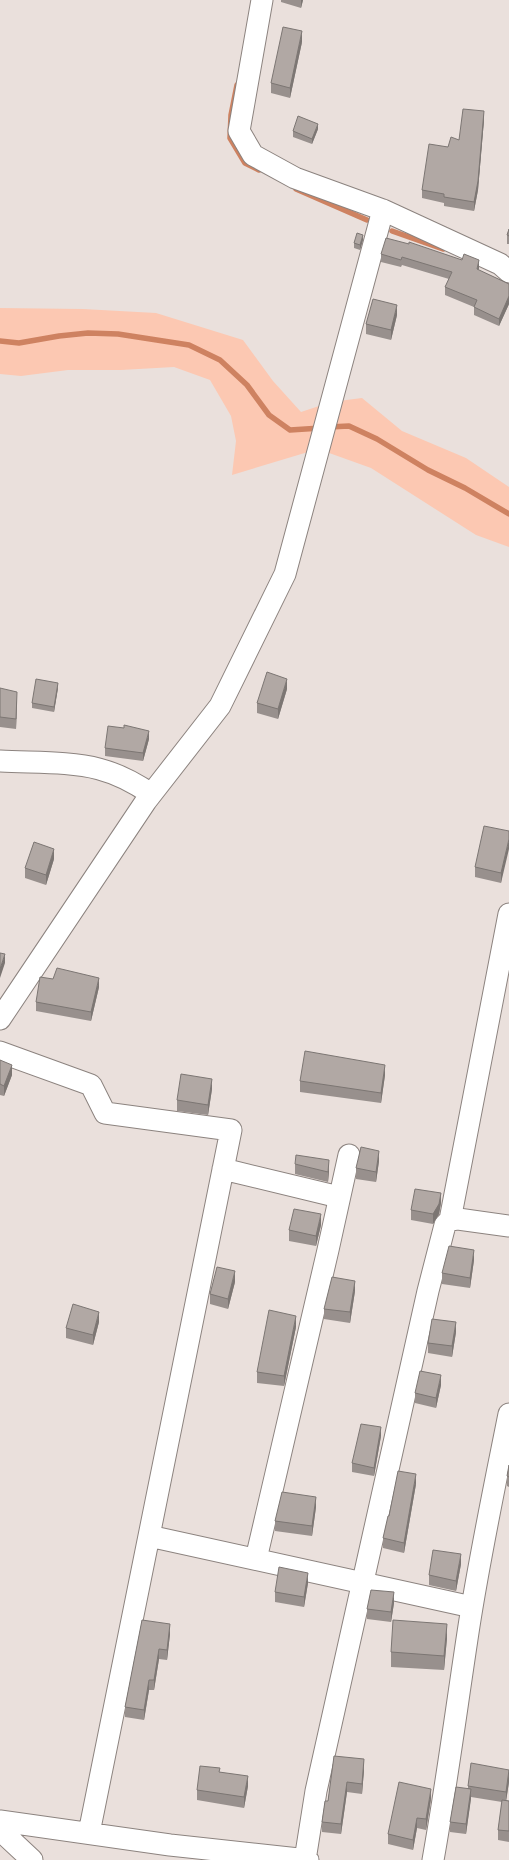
<svg xmlns="http://www.w3.org/2000/svg" width="509" height="1860" viewBox="0 0 509 1860" font-family="'Source Sans 3',sans-serif">
<style>
.green{fill:#fcc8b2}
.lines{fill:none;stroke-linecap:round;stroke-linejoin:round}
.stream{stroke:#ce8261;stroke-width:5.5}
.minor-casing{stroke:#8c837f;stroke-width:23}
.minor{stroke:#fff;stroke-width:21}
.wall{fill:#98908d}
.shaded-wall{fill:#7c7673}
.building{fill:#b1a8a4;stroke:#7c7673}
</style>
<rect width="100%" height="100%" fill="#eae0dc"/>
<path class="green" d="M0,308L83,309L156,313L243,340L273,381L301,412L331,402L362,398L402,431L466,458L509,487V547L476,535L371,468L318,449L232,475L236,441L231,416L210,380L174,367L121,370H68L21,376L0,374Z"/>
<g class="lines">
<path class="stream" d="M237,85L231,115L230,138L245,163L259,170
M296,189L367,220
M392,231L443,249
M0,341L19,343L59,336L88,333L118,334L189,345L220,360L247,385L269,415L290,430L321,428
M329,427L349,426L377,439L428,470L465,488L509,514"/>
<g class="minor-casing">
<path id="minor" d="M262,0L239,131L253,155L295,178L383,210
M0,761C30,763 70,761 99,769C118,774 135,783 151,794
M0,1019L146,801L220,706L285,574L383,210L500,264L509,272
M0,1052L91,1085L105,1113L231,1130L89,1833
M223,1169L339,1197
M450,1220L509,914
M149,1536L472,1607
M256,1559L328,1250L349,1155
M0,1821L170,1845L308,1860
M0,1830L32,1860
M305,1860L316,1791L428,1291L445,1225L450,1220L458,1219L509,1226
M433,1860C447,1782 457,1704 469,1626C480,1555 495,1484 509,1414"/>
</g>
<use href="#minor" class="minor"/>
</g>
<path class="wall" d="M281,0H303L301,8L281,2Z
M302,42L290,98L271,93V83Z
M484,120L478,190L474,211L444,206V203L422,198V190L448,147L459,140Z
M318,129L312,144L293,137V131Z
M509,229V244H507V235Z
M363,240L360,250L354,248V243Z
M381,254L479,268L478,270L509,284V304L499,326L474,315V307L445,295V287L449,279L402,265L401,267L381,262Z
M397,315L391,340L366,334V324Z
M0,688L17,702L16,729L0,727Z
M58,688L54,712L32,708V703Z
M287,689L278,719L257,713V703Z
M149,739L143,761L105,756V748Z
M509,831L501,883L475,877V867Z
M54,859L46,885L25,878V868Z
M99,987L91,1021L36,1011V1002Z
M0,1060L12,1075L4,1096L0,1095Z
M385,1075L381,1103L300,1092V1081Z
M212,1089L208,1115L177,1111V1100Z
M379,1161L376,1182L356,1179V1168Z
M295,1164L329,1171L328,1182L295,1174Z
M441,1203L439,1214L433,1224L411,1220V1210Z
M321,1225L316,1246L289,1241V1230Z
M474,1260L470,1288L442,1284V1273Z
M235,1282L228,1309L210,1304V1294Z
M355,1291L350,1323L324,1319V1309Z
M99,1322L93,1345L66,1338V1328Z
M296,1327L284,1386L257,1383V1372Z
M456,1332L452,1357L428,1353V1343Z
M441,1385L436,1408L415,1403V1393Z
M381,1436L374,1476L352,1472V1463Z
M509,1465V1487L507,1486V1476Z
M416,1484L404,1553L383,1548V1538L389,1516Z
M316,1507L312,1536L275,1531V1521Z
M461,1564L456,1591L429,1585V1575Z
M308,1583L304,1607L275,1602V1592Z
M394,1603L391,1622L367,1619V1609Z
M142,1620L170,1634L167,1660L159,1659L154,1690H149L144,1720L125,1717V1707Z
M447,1638L444,1670L391,1667V1652Z
M334,1756L364,1770L362,1794L347,1792L341,1834L322,1832V1822L328,1801Z
M509,1770V1782L506,1800L509,1801V1842L498,1840V1830L502,1802L471,1797L466,1834L450,1832V1822L468,1788V1786Z
M220,1772L248,1786L244,1808L197,1800V1790Z
M431,1799L426,1830L417,1828L413,1850L388,1844V1834Z"/>
<path class="shaded-wall" d="M301,0H303L301,8Z
M302,31V42L290,98V88Z
M484,111V120L478,190L474,211V202Z
M318,124V129L312,144V139Z
M363,235V240L360,250V245Z
M479,260V268L477,277V269Z
M509,296V304L499,326V319Z
M397,305V315L391,340V330Z
M287,679V689L278,719V709Z
M58,683V688L54,712V707Z
M17,692V702L16,729V719Z
M149,731V739L143,761V753Z
M509,839V849L501,883V873Z
M54,849V859L46,885V875Z
M5,954V963L0,978V969Z
M99,978V987L91,1021V1012Z
M12,1065V1075L4,1096V1086Z
M385,1065V1075L381,1103V1093Z
M212,1079V1089L208,1115V1105Z
M379,1151V1161L376,1182V1172Z
M329,1160V1171L328,1182V1172Z
M441,1193V1203L439,1214L433,1224V1214Z
M321,1214V1225L316,1246V1236Z
M474,1250V1260L470,1288V1278Z
M235,1271V1282L228,1309V1299Z
M355,1281V1291L350,1323V1312Z
M99,1312V1322L93,1345V1335Z
M296,1316V1327L284,1386V1376Z
M456,1322V1332L452,1357V1346Z
M441,1375V1385L436,1408V1398Z
M381,1427V1436L374,1476V1468Z
M416,1474V1484L404,1553V1543Z
M316,1497V1507L312,1536V1526Z
M461,1554V1564L456,1591V1581Z
M308,1573V1583L304,1607V1597Z
M394,1592V1603L391,1622V1612Z
M170,1624V1634L167,1660V1650Z
M447,1624V1638L444,1670V1656Z
M159,1649V1659L154,1690V1680Z
M149,1680V1690L144,1720V1710Z
M364,1759V1770L362,1794V1784Z
M509,1772V1782L506,1802V1792Z
M248,1776V1786L244,1808V1797Z
M347,1782V1792L341,1834V1824Z
M431,1789V1799L426,1830V1819Z
M471,1789V1799L466,1834V1824Z
M417,1818V1828L413,1850V1840Z"/>
<path class="building" d="M283,27L302,31L290,88L271,83Z
M463,109L484,111L478,181L474,202L444,197V194L422,190L429,144L448,147L451,137L459,140Z
M298,116L318,124L312,139L293,131Z
M509,229V236L507,235Z
M357,233L363,235L360,245L354,243Z
M386,238L409,244V242L462,260L464,254L479,260L477,269L509,284V296L499,319L474,307L477,300L445,287L452,272L402,257L401,260L381,254Z
M373,299L397,305L391,330L366,324Z
M267,672L287,679L278,709L257,703Z
M36,679L58,683L54,707L32,703Z
M0,688L17,692L16,719L0,717Z
M124,725L149,731L143,753L105,748L108,726L124,728Z
M484,826L509,831V839L501,873L475,867Z
M34,842L54,849L46,875L25,868Z
M0,953L5,954L0,969Z
M57,968L99,978L91,1012L36,1002L40,977L53,979Z
M305,1051L385,1065L381,1093L300,1081Z
M0,1060L12,1065L4,1086L0,1084Z
M181,1074L212,1079L208,1105L177,1100Z
M361,1147L379,1151L376,1172L356,1168Z
M296,1155L329,1160L328,1172L295,1164Z
M415,1189L441,1193L439,1204L433,1214L411,1210Z
M294,1209L321,1214L316,1236L289,1230Z
M449,1246L474,1250L470,1278L442,1273Z
M217,1267L235,1271L228,1299L210,1294Z
M332,1277L355,1281L350,1312L324,1309Z
M73,1304L99,1312L93,1335L66,1328Z
M269,1310L296,1316L284,1376L257,1372Z
M432,1319L456,1322L452,1346L428,1343Z
M420,1371L441,1375L436,1398L415,1393Z
M361,1424L381,1427L374,1468L352,1463Z
M509,1465V1477L507,1476Z
M398,1471L416,1474L404,1543L383,1538L388,1516H389Z
M282,1492L316,1497L312,1526L275,1521Z
M433,1550L461,1554L456,1581L429,1575Z
M279,1567L308,1573L304,1597L275,1592Z
M371,1590L394,1592L391,1612L367,1609Z
M142,1620L170,1624L167,1650L159,1649L154,1680H149L144,1710L125,1707Z
M393,1620L447,1624L444,1656L391,1652Z
M334,1756L364,1759L362,1784L347,1782L341,1824L322,1822L325,1801H328Z
M471,1763L509,1770L506,1792L468,1786Z
M200,1766L220,1768L219,1772L248,1776L244,1797L197,1790Z
M399,1782L431,1789L426,1819L417,1818L413,1840L388,1834Z
M456,1787L471,1789L466,1824L450,1822Z
M502,1800L509,1801V1831L498,1830Z"/>
</svg>
